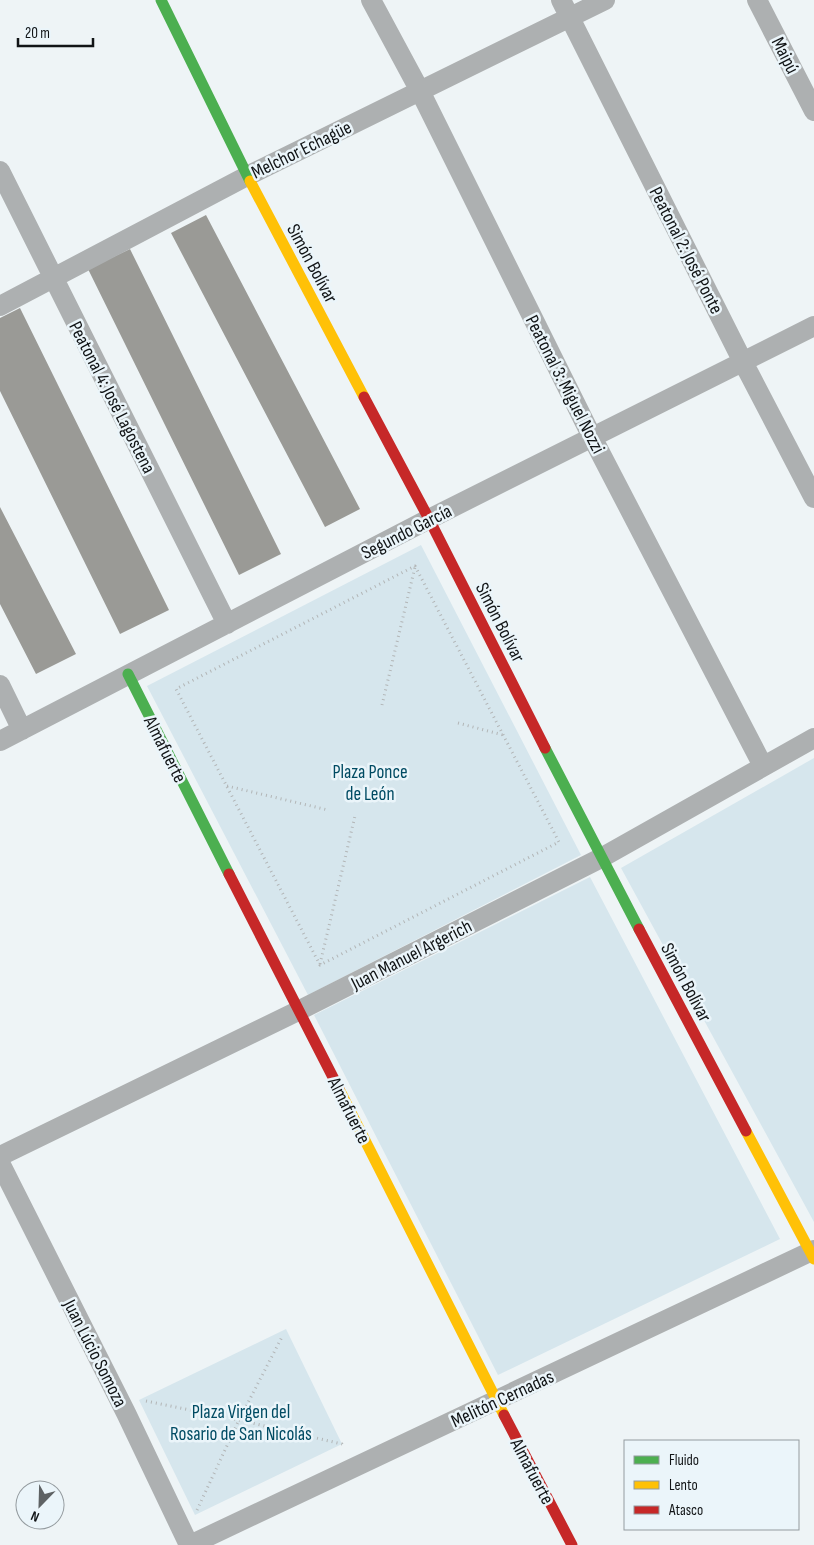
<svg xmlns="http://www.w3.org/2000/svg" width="814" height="1545" viewBox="0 0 814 1545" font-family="'Sofia Sans Condensed',sans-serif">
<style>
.green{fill:#d6e6ed}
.building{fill:#9a9a96}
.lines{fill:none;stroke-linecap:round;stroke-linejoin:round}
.path{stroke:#b2b5b6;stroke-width:3;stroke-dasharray:1 4;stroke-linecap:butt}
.street{stroke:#adb0b1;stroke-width:20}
.fast{stroke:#4caf50;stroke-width:11}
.slow{stroke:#ffc107;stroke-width:11}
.jam{stroke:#c62828;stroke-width:11}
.labels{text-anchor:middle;stroke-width:5;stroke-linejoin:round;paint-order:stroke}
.street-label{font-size:19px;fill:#111416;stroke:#ebf5fa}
.park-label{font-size:19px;fill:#004b63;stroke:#ebf5fa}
</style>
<rect width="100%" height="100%" fill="#eef4f6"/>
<path class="green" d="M421,545L581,855L308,995L147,686Z
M814,758V1222L621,868Z
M590,877L780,1239L498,1375L314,1015Z
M286,1329L342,1444L195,1515L139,1400Z"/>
<path class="building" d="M206,215L360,509L325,527L171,233Z
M130,249L281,554L239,575L88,269Z
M20,308L169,610L120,634L0,391V318Z
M0,507L76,654L36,674L0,604Z"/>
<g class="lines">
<path class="path" d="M415,566L559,842L320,965L176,689Z
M382,705L415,567
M458,723L503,735
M227,786L328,810
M320,964L355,816
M146,1401L239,1420L342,1444L344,1447
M197,1510L239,1420L283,1335"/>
<path class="street" d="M371,0L420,91L592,437L763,766
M561,0L742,360L814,498
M757,0L814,111
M0,171L227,624
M0,306L247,176L605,0
M0,685L22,730
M0,741L429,519L814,326
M0,1156L300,1010L601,858L814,738
M0,1163L126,1413L189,1545
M190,1545L814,1250"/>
<path class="fast" d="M161,0L250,181
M128,674L229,874
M545,748L639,929"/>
<path class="slow" d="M250,181L364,397
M339,1089L504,1415
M746,1131L814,1259"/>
<path class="jam" d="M364,397L429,519L545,748
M229,874L339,1089
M639,929L746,1131
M504,1415L572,1545"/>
</g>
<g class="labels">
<g class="street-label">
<text transform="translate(786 55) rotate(63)" y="7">Maipú</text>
<text transform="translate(301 149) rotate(-26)" y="7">Melchor Echagüe</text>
<text transform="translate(687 250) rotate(63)" y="7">Peatonal 2: José Ponte</text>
<text transform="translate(313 263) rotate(62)" y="7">Simón Bolívar</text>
<text transform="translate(566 384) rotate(63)" y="7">Peatonal 3: Miguel Nozzi</text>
<text transform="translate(113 397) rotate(63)" y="7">Peatonal 4: José Lagostena</text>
<text transform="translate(406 531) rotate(-27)" y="7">Segundo García</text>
<text transform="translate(501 622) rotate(63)" y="7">Simón Bolívar</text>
<text transform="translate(166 749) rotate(63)" y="7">Almafuerte</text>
<text transform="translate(411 954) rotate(-27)" y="7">Juan Manuel Argerich</text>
<text transform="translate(687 982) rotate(62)" y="7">Simón Bolívar</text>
<text transform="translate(350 1110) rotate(63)" y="7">Almafuerte</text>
<text transform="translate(96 1353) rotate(63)" y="7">Juan Lúcio Somoza</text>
<text transform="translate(502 1398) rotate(-25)" y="7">Melitón Cernadas</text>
<text transform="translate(533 1471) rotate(62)" y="7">Almafuerte</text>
</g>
<g class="park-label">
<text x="370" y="778">Plaza Ponce<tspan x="370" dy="22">de León</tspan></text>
<text x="241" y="1418">Plaza Virgen del<tspan x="241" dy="22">Rosario de San Nicolás</tspan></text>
</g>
</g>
<rect x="624" y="1440" width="175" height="90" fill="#ebf5fa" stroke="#949b9f"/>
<rect x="634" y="1456" width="25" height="8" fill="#4caf50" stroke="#949b9f"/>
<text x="669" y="1465" font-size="15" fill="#111416">Fluido</text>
<rect x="634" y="1481" width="25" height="8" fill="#ffc107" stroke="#949b9f"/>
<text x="669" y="1490" font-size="15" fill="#111416">Lento</text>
<rect x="634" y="1506" width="25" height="8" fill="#c62828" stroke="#949b9f"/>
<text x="669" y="1515" font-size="15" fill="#111416">Atasco</text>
<g transform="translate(40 1505) rotate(203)"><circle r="24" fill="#ebf5fa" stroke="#949b9f"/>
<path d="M0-4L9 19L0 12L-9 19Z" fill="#5e6264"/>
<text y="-8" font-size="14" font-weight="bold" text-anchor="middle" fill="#111416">N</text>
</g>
<path d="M18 38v8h75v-8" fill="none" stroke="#111416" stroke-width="2.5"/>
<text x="25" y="38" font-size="15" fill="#111416" stroke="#ebf5fa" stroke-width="4" paint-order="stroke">20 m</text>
</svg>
